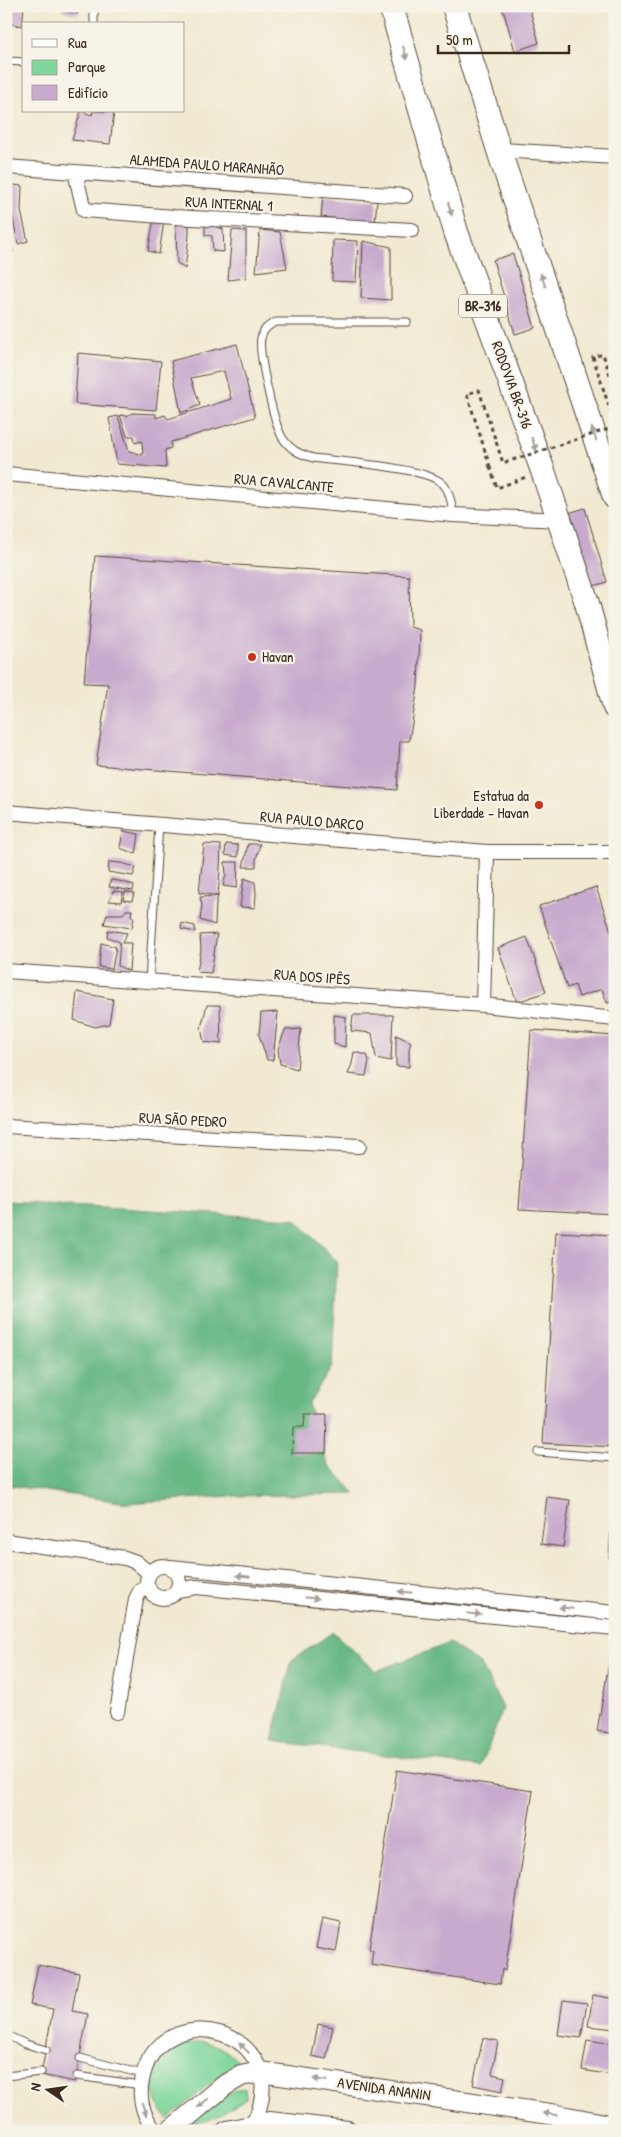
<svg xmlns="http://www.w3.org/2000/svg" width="621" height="2137" viewBox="0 0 621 2137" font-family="'Patrick Hand',sans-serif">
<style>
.green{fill:#7fd79c;stroke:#5d805d}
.forest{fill:#67b884;stroke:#517151}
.building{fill:#c8aace}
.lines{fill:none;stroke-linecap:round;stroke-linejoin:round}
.service-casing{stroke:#564739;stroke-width:9}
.minor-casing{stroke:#564739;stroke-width:16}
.secondary-casing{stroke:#564739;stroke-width:22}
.trunk-casing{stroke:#564739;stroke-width:26}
.path{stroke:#564739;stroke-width:3;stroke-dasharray:4 4;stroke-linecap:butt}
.service{stroke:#fff;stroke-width:7}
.minor{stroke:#fff;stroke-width:14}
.secondary{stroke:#fff;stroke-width:20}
.trunk{stroke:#fff;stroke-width:24}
.path-bridge{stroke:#564739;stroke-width:3;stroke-dasharray:4 4;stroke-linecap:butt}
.oneway{fill:#a79f9a}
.poi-dot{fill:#c8321e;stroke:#f7f3e8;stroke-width:2}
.labels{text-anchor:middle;stroke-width:4.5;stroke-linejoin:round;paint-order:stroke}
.shield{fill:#f7f3e8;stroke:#73665b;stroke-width:1}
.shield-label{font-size:14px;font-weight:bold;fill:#3b2a1e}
.street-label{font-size:15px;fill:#3b2a1e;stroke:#f7f3e8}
.poi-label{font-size:15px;fill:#3b2a1e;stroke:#f7f3e8;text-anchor:start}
</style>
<rect width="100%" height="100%" fill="#f7f3e8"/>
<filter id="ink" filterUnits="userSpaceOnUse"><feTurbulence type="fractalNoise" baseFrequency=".02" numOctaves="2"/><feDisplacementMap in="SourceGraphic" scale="10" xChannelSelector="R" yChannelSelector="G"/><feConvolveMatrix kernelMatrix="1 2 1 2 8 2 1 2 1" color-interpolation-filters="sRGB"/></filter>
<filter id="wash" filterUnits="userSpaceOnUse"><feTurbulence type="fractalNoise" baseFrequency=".0096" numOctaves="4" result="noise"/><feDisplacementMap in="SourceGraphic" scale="20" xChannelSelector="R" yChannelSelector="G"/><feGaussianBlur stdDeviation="1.12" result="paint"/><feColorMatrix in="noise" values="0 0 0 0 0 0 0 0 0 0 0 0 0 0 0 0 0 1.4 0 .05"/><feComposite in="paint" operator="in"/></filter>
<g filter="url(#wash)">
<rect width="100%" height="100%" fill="#f1e9d1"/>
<path class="green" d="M203,2042C218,2045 227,2050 237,2061L168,2119C150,2099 144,2064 173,2049C182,2044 193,2043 203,2042Z
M245,2088L246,2098C228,2110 212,2123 190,2123L235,2090Z"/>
<path class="forest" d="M6,1201L295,1219L337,1261L332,1367L308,1404L328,1464L355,1494L231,1496L127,1503L6,1485Z
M333,1632L376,1671L450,1643L481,1665L503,1708L481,1767L272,1741L292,1660Z"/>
<g id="blocks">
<path class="building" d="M6,6H24L22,26L6,23Z
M62,6H78V14L63,11Z
M502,6H529L539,43L515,51Z
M81,111L92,115L93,111L114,112L110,144L72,140Z
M6,184L22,186L21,211L28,241L18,244Z
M323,196L377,201L375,222L321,217Z
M154,218L164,221L159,254L148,251Z
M189,223V235L185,269L177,263L176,225Z
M205,223L223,229L224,252L213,251L212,236L205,235Z
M232,230L246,231V278L228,280Z
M260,230L280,232L287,268L256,272Z
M6,231L13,252L6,254Z
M333,240L358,241L356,282L332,281Z
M363,241L391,247V300L361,298Z
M513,254L535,328L515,334L493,260Z
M237,344L255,417L171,442V448L165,450L166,468L117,464L109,418L118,416L129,451L143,455L142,441L135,443L134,436H127L120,415L127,416L132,413L156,414V418L165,415L168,419L231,399L224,371L191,378L200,405L181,413L171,361Z
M78,353L161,361L156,410L75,404Z
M585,508L607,582L587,588L565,514Z
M95,556L409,576L410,627L420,630L418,687L409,741H400L397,790L96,765L108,684L84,683Z
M123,831L139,834L136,854L120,848Z
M204,844L221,845L220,870L218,896L216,903L215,925L200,920L202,905L200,897L218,896L199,893Z
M226,844L238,845V857L225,855Z
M248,844H260L256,860V867H243Z
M109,862L121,863L136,867L133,876L108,872Z
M225,862H238L237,888L223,886L226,875Z
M244,878L255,882L256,894L255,908L240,907Z
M111,880L119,881L134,885L133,891L109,887Z
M596,887L615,943V1001L607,1003L602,989L579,997L575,985L567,988L539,906Z
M113,891L123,892L121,902L109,901Z
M125,892L134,893L132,901L123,900Z
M126,910H132L131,915L134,918L132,928L104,924L107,914H123Z
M182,923L195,926V932L181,929Z
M108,930L127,933L122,943H131L129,971L118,966L120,942L107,937Z
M217,934L211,973L197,972L201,950L200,935Z
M527,937L546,992L517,1002L498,948Z
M101,943L116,947L112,969L99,967Z
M77,992L113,999L109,1024L95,1027L74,1020Z
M207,1005H220L221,1044L204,1042L201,1028Z
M278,1012L273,1060H267L259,1035L261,1013Z
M334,1015L346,1017L345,1047L334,1044Z
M353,1015H393L391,1061L376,1058L372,1033L351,1031Z
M301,1029L297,1069L280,1064L278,1049L285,1030Z
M531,1030L615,1036V1214L519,1209Z
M396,1035L411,1042L409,1049V1067L396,1066Z
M354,1052L367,1055L369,1061L366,1076L348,1074L352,1064Z
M556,1232L615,1235V1447L543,1443Z
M305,1414H327L326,1453H292L293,1427H304Z
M547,1497L570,1500L563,1547L541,1544Z
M613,1499L615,1500V1559L609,1558Z
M612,1646L615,1647V1734L597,1731Z
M397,1770L533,1791L505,1971L502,1969L500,1984L371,1965L373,1950L369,1949Z
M322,1919L341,1923L336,1952L316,1948Z
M38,1965L79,1973L72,2011L88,2014L75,2082L41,2075L53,2009L30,2005Z
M593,1995L615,1999V2029L588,2026Z
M563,2000L587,2003L581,2038L558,2035Z
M318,2024L333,2027L326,2059L312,2056Z
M483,2038L498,2041L492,2074L505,2077L502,2091L473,2085Z
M587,2040L615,2044V2079H612V2075L582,2070Z"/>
</g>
</g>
<g filter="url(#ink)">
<use href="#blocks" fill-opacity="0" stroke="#564739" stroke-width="1"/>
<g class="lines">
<g class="service-casing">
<path id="service" d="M94,24V6
M6,61L24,62
M407,322H276C268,326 263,329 261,338C258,353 274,423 282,437C290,450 300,454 313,458C341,462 424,467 442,483C450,490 452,504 453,515
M149,982L159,825
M538,1452L615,1458
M6,2035L26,2044L46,2050
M80,2058L143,2074
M6,2076L41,2072
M77,2076L141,2085"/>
</g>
<g class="minor-casing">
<path id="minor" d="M500,150L615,157
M6,167L405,196
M75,172L84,210L174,217L412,230
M6,474L453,515L560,520
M6,812L487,852H615
M6,971L483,1005L615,1019
M483,1005L487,852
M6,1126L359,1146
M6,1541L125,1558L136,1562L149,1573
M147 1582a16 16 0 1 1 32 0a16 16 0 1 1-32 0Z
M171,1567L615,1613
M177,1590L196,1587L615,1628
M117,1712L136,1599L140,1591L147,1586
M155,2131C144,2117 138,2099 142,2081C157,1992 300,2029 253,2124"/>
</g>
<g class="secondary-casing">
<path id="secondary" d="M170,2131L224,2086L241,2076L260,2072L557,2115L615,2126
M227,2131L270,2122L347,2131"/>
</g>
<g class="trunk-casing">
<path id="trunk" d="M391,6L456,232L543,471L587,603L615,707
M454,6L502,160L615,497"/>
</g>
<path class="path" d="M615,390L603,354L593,357L615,425
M490,467L497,488L526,477"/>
<use href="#service" class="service"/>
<use href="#minor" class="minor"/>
<use href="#secondary" class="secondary"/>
<use href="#trunk" class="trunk"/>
<path class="path-bridge" d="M490,467L467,394L479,390L503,463L615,427"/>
</g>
<defs><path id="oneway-solid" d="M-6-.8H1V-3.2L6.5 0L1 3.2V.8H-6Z" transform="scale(1.25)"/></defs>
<g class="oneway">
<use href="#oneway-solid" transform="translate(405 53) rotate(74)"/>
<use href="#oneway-solid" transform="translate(450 209) rotate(74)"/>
<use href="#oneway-solid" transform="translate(543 280) rotate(-109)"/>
<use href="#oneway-solid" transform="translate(594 434) rotate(-109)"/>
<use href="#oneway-solid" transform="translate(534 444) rotate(70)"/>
<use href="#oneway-solid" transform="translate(243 1576) rotate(-174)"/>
<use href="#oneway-solid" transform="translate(405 1592) rotate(-174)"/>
<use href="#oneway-solid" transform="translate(312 1598) rotate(6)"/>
<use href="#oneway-solid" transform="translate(566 1608) rotate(-174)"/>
<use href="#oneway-solid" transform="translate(474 1614) rotate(6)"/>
<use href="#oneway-solid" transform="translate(244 2048) rotate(-135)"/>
<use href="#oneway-solid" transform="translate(320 2080) rotate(-172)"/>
<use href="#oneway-solid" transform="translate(203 2103) rotate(140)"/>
<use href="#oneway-solid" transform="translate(144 2109) rotate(72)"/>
<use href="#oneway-solid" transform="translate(550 2114) rotate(-171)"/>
</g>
</g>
<g class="poi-dot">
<circle cx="252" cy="657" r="5"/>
<circle cx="539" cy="805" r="5"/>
</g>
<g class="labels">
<rect class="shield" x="459" y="294.5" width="48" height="23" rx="4"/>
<g class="shield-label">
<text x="483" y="311">BR-316</text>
</g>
<g class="street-label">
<text transform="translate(207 165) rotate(4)" y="5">ALAMEDA PAULO MARANHÃO</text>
<text transform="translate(229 204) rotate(3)" y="5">RUA INTERNAL 1</text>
<text transform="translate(512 385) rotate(70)" y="5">RODOVIA BR-316</text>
<text transform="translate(284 483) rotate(5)" y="5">RUA CAVALCANTE</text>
<text transform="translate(312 821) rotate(5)" y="5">RUA PAULO DARCO</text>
<text transform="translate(312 977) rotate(4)" y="5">RUA DOS IPÊS</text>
<text transform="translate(183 1120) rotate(3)" y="5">RUA SÃO PEDRO</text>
<text transform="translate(384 2089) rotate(8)" y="5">AVENIDA ANANIN</text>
</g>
<g class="poi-label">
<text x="262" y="662">Havan</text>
<text x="529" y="801" text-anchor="end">Estatua da<tspan x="529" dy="17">Liberdade - Havan</tspan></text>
</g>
</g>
<rect width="621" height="2137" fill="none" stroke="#f7f3e8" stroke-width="25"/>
<rect x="22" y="22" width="162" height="90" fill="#f7f3e8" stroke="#aca397"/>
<rect x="32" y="39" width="25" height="8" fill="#ffffff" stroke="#aca397"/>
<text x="68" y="48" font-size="15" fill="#3b2a1e">Rua</text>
<rect x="32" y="60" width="25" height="15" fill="#7fd79c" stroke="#aca397"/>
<text x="68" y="72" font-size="15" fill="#3b2a1e">Parque</text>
<rect x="32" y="85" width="25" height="15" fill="#c8aace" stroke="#aca397"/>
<text x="68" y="98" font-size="15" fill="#3b2a1e">Edifício</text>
<g transform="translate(48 2090) rotate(283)" stroke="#f7f3e8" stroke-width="4" paint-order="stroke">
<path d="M0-4L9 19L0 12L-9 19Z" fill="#3b2a1e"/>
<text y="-8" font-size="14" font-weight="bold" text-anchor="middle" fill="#3b2a1e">N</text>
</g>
<path d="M438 45v8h131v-8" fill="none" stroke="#3b2a1e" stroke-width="2.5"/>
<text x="446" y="45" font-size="15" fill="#3b2a1e" stroke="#f7f3e8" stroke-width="4" paint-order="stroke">50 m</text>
</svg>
